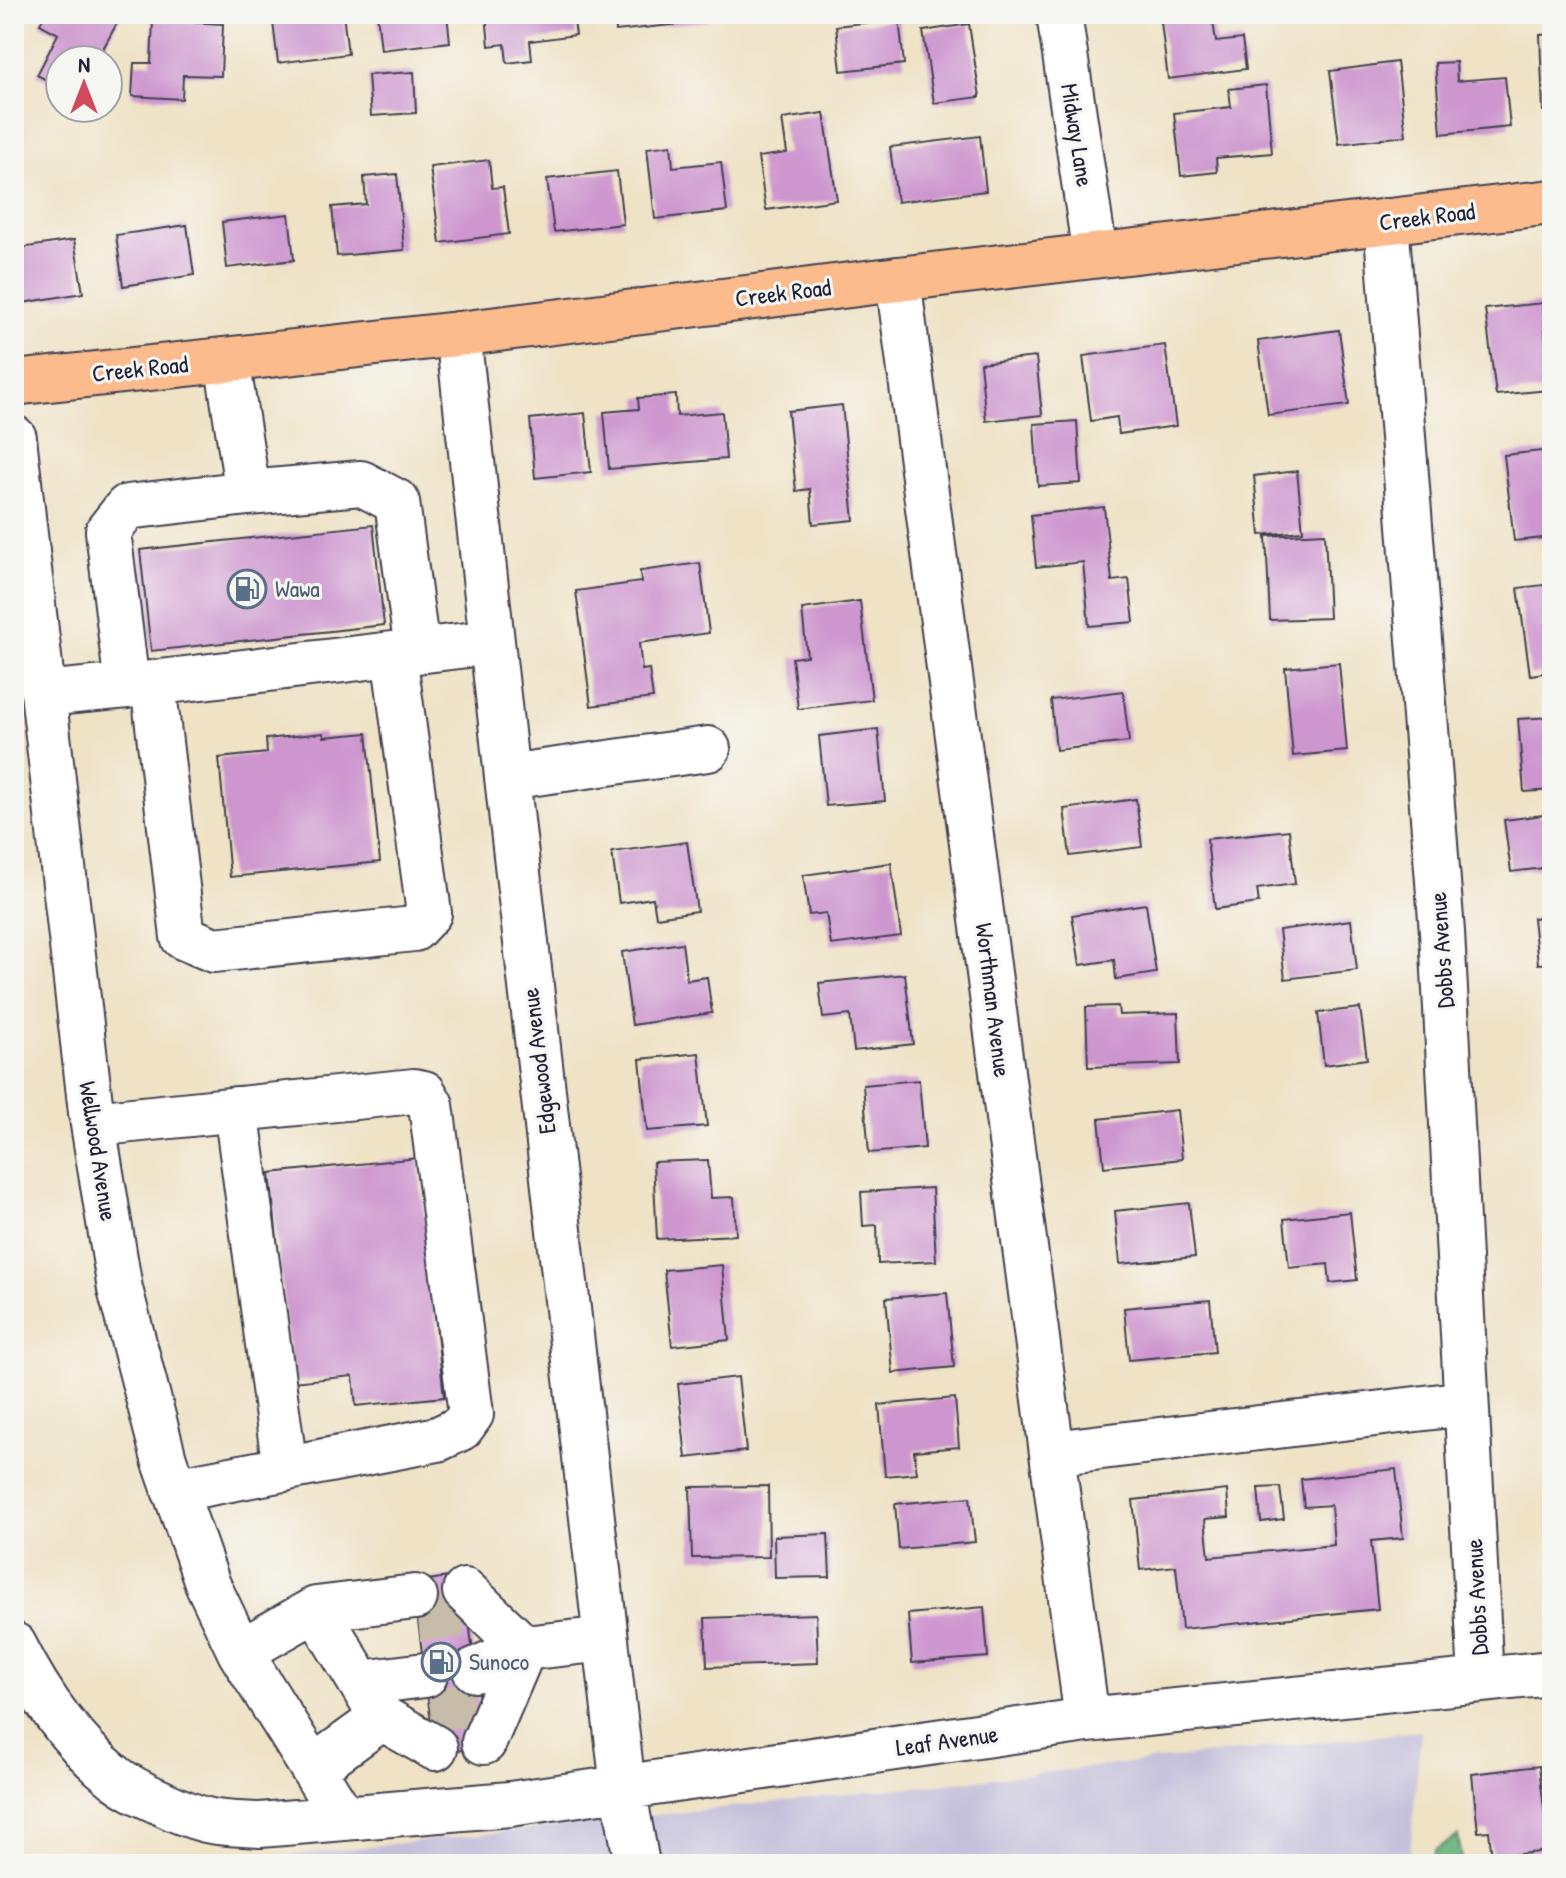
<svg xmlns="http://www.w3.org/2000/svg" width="1566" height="1878" viewBox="0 0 1566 1878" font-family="'Patrick Hand',sans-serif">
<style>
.industrial{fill:#c4c0db}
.forest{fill:#6ab67e;stroke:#466c5c;stroke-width:2}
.building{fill:#cd96cf}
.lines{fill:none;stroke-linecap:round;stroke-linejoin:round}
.minor-tunnel{stroke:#c6bca9;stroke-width:44;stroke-dasharray:44 22;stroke-linecap:butt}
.minor-casing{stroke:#413f50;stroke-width:48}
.major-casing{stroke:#413f50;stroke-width:48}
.minor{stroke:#fff;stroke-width:44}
.major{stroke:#fbbb8c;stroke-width:44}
.labels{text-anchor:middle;stroke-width:6;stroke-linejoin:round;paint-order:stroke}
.street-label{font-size:24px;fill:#22223b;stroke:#f6f6f2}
.service-label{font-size:24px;fill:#4e5e75;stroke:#f6f6f2;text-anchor:start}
</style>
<rect width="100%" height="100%" fill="#f6f6f2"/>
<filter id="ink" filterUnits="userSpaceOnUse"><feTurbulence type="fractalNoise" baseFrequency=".0125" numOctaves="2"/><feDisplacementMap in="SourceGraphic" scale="16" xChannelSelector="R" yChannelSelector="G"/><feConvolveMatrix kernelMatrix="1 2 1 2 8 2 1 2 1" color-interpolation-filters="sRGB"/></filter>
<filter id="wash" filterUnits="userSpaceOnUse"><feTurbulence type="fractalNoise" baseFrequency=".006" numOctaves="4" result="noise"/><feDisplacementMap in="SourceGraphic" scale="32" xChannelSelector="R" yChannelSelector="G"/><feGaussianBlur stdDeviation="1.8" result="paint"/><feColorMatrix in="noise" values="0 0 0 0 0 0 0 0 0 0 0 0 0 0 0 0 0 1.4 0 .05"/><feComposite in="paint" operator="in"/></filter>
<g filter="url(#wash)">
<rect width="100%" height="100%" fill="#efe2c5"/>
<path class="industrial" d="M1421,1731L1409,1864H211Z"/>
<path class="forest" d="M1458,1836L1463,1864H1430L1435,1850Z"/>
<g id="blocks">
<path class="building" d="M45,14H122L97,60H60V87L37,75L58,34L40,24Z
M272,14H343L348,54L278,63Z
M377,14H447L450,42L381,50Z
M486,14H573L576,35L530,41L532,60L507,63L505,44L489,46Z
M614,14H707L708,21L616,31Z
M1160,14H1212L1216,42L1242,39L1246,69L1168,79Z
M899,19L904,64L841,71L836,26Z
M153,20L223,24L221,76L183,75L182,99L132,96L134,63H151Z
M969,24L980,97L934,103L923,31Z
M1552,34V111H1543L1540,35Z
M1397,62L1406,136L1339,144L1330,71Z
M1456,62L1457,81L1505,77L1510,127L1441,134L1435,63Z
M414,72L416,113L371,116L368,75Z
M1266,85L1272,153L1216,158L1217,172L1181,176L1174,113L1231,107L1229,89Z
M824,113L837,200L766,210L758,157L787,153L782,119Z
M980,136L986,191L897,202L890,147Z
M671,145L673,167L721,162L727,211L655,219L647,148Z
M489,160L492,188L503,187L509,234L440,243L430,167Z
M617,171L623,224L554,232L547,179Z
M397,174L404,250L337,256L332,207L366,204L364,177Z
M289,214L294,260L227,268L222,222Z
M187,225L194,275L123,286L116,235Z
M74,240L83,293L16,304L14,289V249Z
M1543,303L1549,390L1496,395L1485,309Z
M1339,330L1349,405L1268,415L1258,341Z
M1165,345L1176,426L1119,434L1117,417L1091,421L1083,356Z
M1036,357L1042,415L986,421L980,363Z
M676,395L677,416L722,412L726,459L609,469L604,412L639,409L638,398Z
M842,405L854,520L813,524L810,489L796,491L788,411Z
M585,413L591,472L535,478L530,419Z
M1077,421L1081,483L1038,486L1034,424Z
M1552,450V537L1514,541L1504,455Z
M1297,471L1303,531L1260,535L1254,476Z
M1104,507L1112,581L1129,579L1134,622L1089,626L1083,562L1036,567L1031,515Z
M373,525L384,625L151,651L140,550Z
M1325,533L1329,618L1270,620L1266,536Z
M700,563L709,633L639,643L642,670L649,669L653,698L591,706L576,591L641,582L640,571Z
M1552,584V672L1530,675L1518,588Z
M860,601L872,700L798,709L792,658L807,656L802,609Z
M1339,663L1347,751L1293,756L1285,668Z
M1123,691L1129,742L1056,750L1051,700Z
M1552,717V790L1524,792L1518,719Z
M878,729L885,801L826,806L819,736Z
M323,733L324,737L367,733L380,862L230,877L219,758L267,753L266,739Z
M1136,799L1142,847L1070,856L1064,809Z
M1552,814V867L1511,872L1504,820Z
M1289,830L1295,884L1257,889L1259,903L1215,909L1207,839Z
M687,842L697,911L656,917L653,898L619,903L612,852Z
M891,863L901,936L831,945L826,913L809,915L803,875Z
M1146,904L1156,973L1116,979L1114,960L1080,965L1072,915Z
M1552,916V963L1538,964L1533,918Z
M1351,920L1357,970L1285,979L1279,930Z
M682,943L687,980L707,977L712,1013L632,1025L622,952Z
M905,974L913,1044L854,1051L850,1015L823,1018L819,983Z
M1118,1006L1119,1015L1178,1013L1180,1064L1088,1067L1086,1007Z
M1360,1008L1367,1059L1324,1065L1318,1013Z
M699,1053L707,1126L647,1131L640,1059Z
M919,1080L925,1148L869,1153L863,1085Z
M1177,1110L1182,1159L1104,1167L1099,1119Z
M418,1158L444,1397L356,1406L353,1376L292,1382L270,1173Z
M708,1160L711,1198L734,1197L736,1235L657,1239L653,1162Z
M932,1188L936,1261L878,1264L877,1225L863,1226L861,1192Z
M1189,1203L1195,1257L1120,1264L1115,1211Z
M1350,1212L1357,1280L1330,1283L1328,1264L1289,1268L1284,1219Z
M722,1265L729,1340L672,1346L664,1270Z
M947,1293L954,1367L893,1373L886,1298Z
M1210,1300L1215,1352L1129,1360L1124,1308Z
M738,1377L746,1451L686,1458L678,1384Z
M955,1398L959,1447L914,1451L917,1473L885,1476L879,1405Z
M1396,1469L1403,1538L1371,1541L1378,1609L1182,1629L1176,1566L1140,1570L1133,1500L1227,1490L1229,1517L1205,1519L1209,1557L1334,1545L1331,1505L1304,1507L1301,1479Z
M768,1486L769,1557L692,1558L690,1487Z
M1280,1487L1284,1519L1261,1522L1258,1488Z
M970,1497L975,1542L899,1549L895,1504Z
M828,1534L830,1577L775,1578L774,1536Z
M463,1575L485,1747L435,1754L413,1582Z
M984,1607L988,1657L912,1663L908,1614Z
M816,1614L818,1663L707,1667L705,1618Z
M1539,1766L1549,1851L1492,1857L1489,1831L1478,1832L1472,1774Z"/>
</g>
</g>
<g filter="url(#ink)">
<use href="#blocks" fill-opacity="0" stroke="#413f50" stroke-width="2"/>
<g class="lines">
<path class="minor-tunnel" d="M418,1619L468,1614
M430,1710L479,1703"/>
<g class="minor-casing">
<path id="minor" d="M1059,14L1095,255
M1386,221L1442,932L1481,1680
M898,279L1087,1720
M458,334L507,777L623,1788L637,1864
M227,360L248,493L127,507L108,531L127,686L492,642
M14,438L91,1112L120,1289L164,1459L208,1585L240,1652L343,1817
M248,493L361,483L397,502L417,651
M153,683L183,937L214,950L414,929L429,913L394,654
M43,694L127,686
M507,777L708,749
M236,1109L285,1469
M93,1124L414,1091L424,1093L431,1105L471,1414L461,1428L438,1439L174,1490
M1052,1453L1466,1403
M465,1591L524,1648
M316,1609L415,1597
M14,1645C39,1695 71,1742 115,1777C130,1789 147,1796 164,1804C179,1811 195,1818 211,1821C227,1824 244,1824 260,1825L510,1804L1087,1720L1552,1673
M240,1652L316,1609L382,1718L313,1768
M475,1670L524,1648L606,1639
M361,1683L425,1675
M382,1718L435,1748
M484,1742L524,1648"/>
</g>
<g class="major-casing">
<path id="major" d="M14,383L458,334L898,279L1552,202"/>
</g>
<use href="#minor" class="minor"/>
<use href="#major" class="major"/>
</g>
</g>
<defs>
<g id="fuel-ring" transform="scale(2)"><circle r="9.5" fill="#f6f6f2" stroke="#5c6f8a" stroke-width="1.5"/><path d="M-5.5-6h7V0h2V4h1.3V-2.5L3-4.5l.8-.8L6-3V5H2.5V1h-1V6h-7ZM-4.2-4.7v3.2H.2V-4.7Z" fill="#5c6f8a"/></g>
</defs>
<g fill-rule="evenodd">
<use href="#fuel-ring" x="247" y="589"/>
<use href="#fuel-ring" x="441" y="1662"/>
</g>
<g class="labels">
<g class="street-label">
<text transform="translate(1077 135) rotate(81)" y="8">Midway Lane</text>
<text transform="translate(1427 217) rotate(-7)" y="8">Creek Road</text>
<text transform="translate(783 293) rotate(-7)" y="8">Creek Road</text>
<text transform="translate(140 369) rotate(-6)" y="8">Creek Road</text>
<text transform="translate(1442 950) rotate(-94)" y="8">Dobbs Avenue</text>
<text transform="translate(993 1000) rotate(83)" y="8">Worthman Avenue</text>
<text transform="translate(539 1061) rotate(-97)" y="8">Edgewood Avenue</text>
<text transform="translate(98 1151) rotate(81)" y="8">Wellwood Avenue</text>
<text transform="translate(1477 1597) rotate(-93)" y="8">Dobbs Avenue</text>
<text transform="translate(947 1741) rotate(-8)" y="8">Leaf Avenue</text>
</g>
<g class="service-label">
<text x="275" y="597">Wawa</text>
<text x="469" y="1670">Sunoco</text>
</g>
</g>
<rect width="1566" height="1878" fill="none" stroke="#f6f6f2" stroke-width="48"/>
<g transform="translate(84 84)"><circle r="38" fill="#f6f6f2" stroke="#a1a1a9" stroke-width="2"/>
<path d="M0-6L14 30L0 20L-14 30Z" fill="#d1495b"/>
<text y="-12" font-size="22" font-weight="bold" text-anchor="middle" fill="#22223b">N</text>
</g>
</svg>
